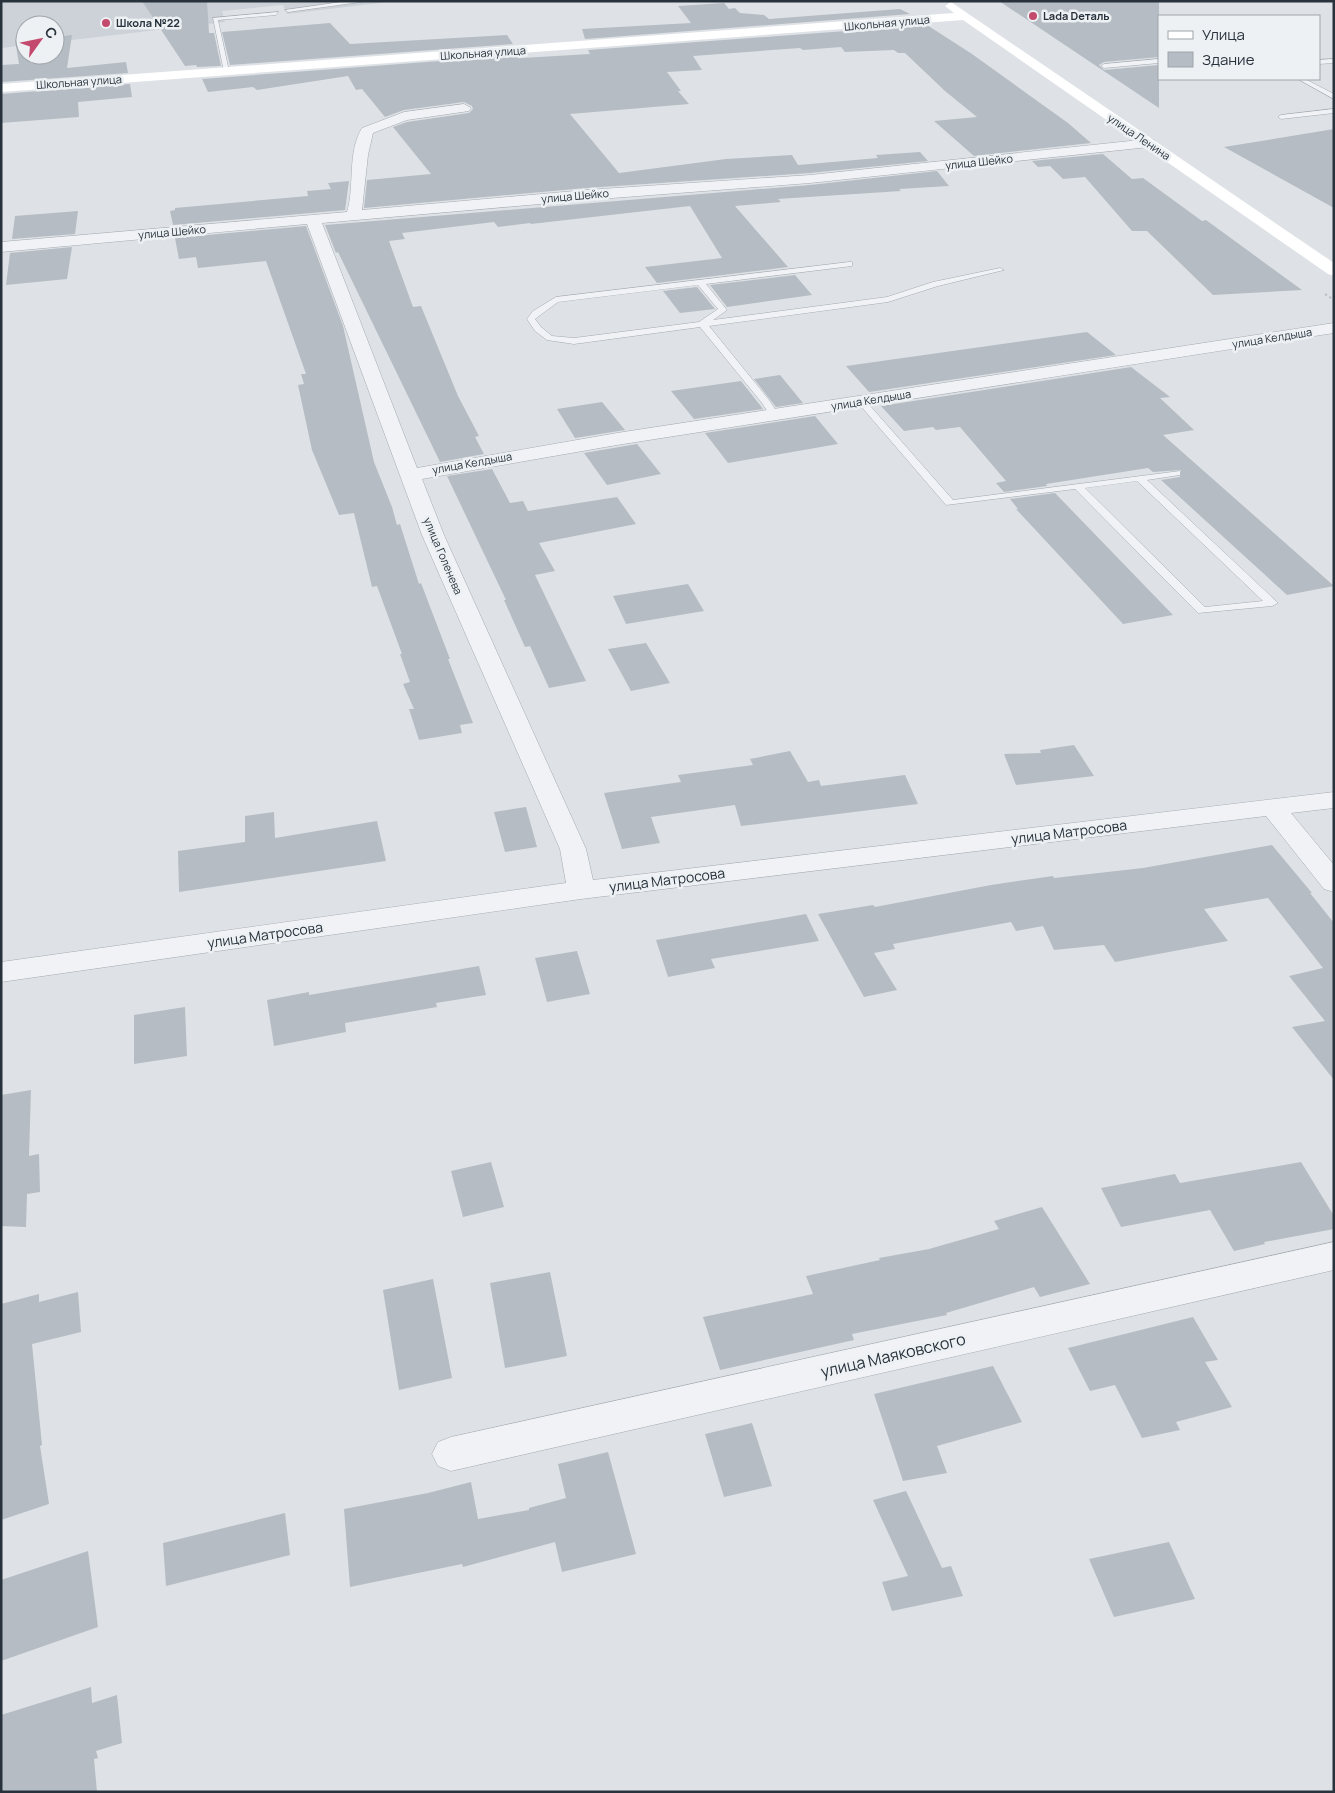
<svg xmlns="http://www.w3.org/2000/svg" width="1335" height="1793" viewBox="0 0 1335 1793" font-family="Manrope,sans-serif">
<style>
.built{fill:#ccd2d8}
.building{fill:#b5bcc3}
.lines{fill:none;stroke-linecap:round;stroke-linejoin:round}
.lane-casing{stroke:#a4aab0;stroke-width:1}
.street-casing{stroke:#a4aab0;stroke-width:1}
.path{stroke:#bcc0c5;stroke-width:2;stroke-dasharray:2.5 2.5;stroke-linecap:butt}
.lane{fill:#f0f2f5;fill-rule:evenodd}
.street{fill:#f0f2f5;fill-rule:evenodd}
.secondary{fill:#fff;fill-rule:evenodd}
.poi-dot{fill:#c44a6d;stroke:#edf1f4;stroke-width:2}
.labels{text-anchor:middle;stroke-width:5;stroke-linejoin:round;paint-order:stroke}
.far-poi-label{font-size:11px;font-weight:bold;fill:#28323c;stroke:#edf1f4;text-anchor:start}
.far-street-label{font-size:11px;fill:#28323c;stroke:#edf1f4}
.street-label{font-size:14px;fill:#28323c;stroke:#edf1f4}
.near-street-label{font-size:16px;fill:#28323c;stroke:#edf1f4}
</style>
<rect width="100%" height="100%" fill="#dee2e6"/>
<path class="built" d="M1,1H396L287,14L283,5L222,11L225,22L55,42V25H25V45L2,48Z"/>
<path class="building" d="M142,1H207L209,33H214L221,66L197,67L196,65L185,66Z
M999,1H1159V57L1104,62L1099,65L1104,70L1159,65V108Z
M724,3L729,9L735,8L740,13L764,15L769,19L900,9L910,14L585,39L582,29L691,23L678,6Z
M330,23L350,44L507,35L513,44L230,65L222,32Z
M927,25L972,54L1068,123L1091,143L974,156L934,121L977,117L945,91L905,53H898L894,50L845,52L841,47L803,50L800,48L693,56L702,70L667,72L681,91H678L689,104L570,114L619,173L726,159L792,155L798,165L878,158L876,155L920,152L928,161L810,173L586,188L364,208L367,180L431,174L393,127L407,122L469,113L473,109L472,106L464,102L404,110L385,117L362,89L356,90L348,76L257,90L253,87L208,92L202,79L520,55L522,58L590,54L588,50Z
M72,35L67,68L126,62L128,73L1,82V65L19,64L15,40L25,39V55H55V37Z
M130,84L132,97L78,102L79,117L1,123V94Z
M1334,129V208L1224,147Z
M1103,154L1132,179L1143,178L1202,221L1206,220L1302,290L1213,295L1147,231H1132L1085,177L1063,179L1050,166L1038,167L1032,161Z
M937,171L949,186L899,189L901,191L778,199L781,202L735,206L788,267L657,283L645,267L722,258L690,206L531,224L530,223L498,227L494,222L402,233L405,239L389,241L413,307L421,306L458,396L479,436L475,437L484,454L440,462L338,252L336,253L325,225L810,185Z
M349,181L345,210L173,225L170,211L175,210V208L308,196L307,191L331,189L328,183Z
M78,211L75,234L12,239L15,216Z
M306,226L343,326L374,462L392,507L397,525L400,524L419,584L421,583L450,659H448L473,723L460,725L462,733L419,740L409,709H414L403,684L410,682L400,654H402L377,586L372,587L354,513L339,515L312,450L298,385L304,384L301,374H306L266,261L198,268L196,257L179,259L175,238Z
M72,247L67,279L6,285L10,253Z
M795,275L812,295L727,307L710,285Z
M697,287L715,309L680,313L663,291Z
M1087,332L1116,355L869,392L846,366Z
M1131,367L1170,397L1160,398L1194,430L1163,435L1334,586L1287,595L1161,480L1180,477L1181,470L1153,472L1148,468L1046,484L1047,486L1004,492L996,483L1006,481L960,427L936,430L933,427L904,431L881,406Z
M780,375L803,403L776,407L754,379Z
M741,381L763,409L694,419L671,391Z
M602,402L625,430L575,438L557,409Z
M815,416L838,444L728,463L705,433Z
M637,444L661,474L607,485L584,453Z
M492,469L510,503L523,501L528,511L617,497L636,524L539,543L555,571L535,575L586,681L549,688L530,646L525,647L504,600H506L447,476Z
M1055,493L1173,615L1123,624L1016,509H1018L1010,499Z
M688,584L704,611L626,624L613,596Z
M646,643L670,683L631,691L608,649Z
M1074,745L1094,776L1016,785L1004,754L1041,753L1040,750Z
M790,751L808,782L819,780L821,786L905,775L918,804L741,826L735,805L651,817L660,843L622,849L604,793L681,782L678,775L753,765L750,759Z
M526,807L537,847L505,852L494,812Z
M274,812L275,838L377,821L386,861L179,892L178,851L245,842V816Z
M1272,845L1312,893H1310L1334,923V1080L1292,1027L1325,1021L1289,976L1323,968L1268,898L1204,909L1228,941L1115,962L1104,945L1054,950L1043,926L1016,931L1011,922L893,944L895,949L874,953L897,990L864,997L818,914L873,905L875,907L991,885L1053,876L1054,878L1143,868Z
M806,914L819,941L711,959L715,968L668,977L656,940Z
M577,951L590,994L547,1002L535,958Z
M479,966L486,995L436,1003L437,1007L345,1023L346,1032L274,1046L267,1000L309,992V995Z
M185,1007L187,1056L134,1064V1015Z
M31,1090L29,1156L39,1154L40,1192L27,1194L26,1227L1,1226V1095Z
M491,1162L504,1207L463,1217L451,1171Z
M1301,1162L1334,1216V1229L1264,1242L1265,1244L1234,1251L1210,1210L1121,1227L1101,1188L1175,1174L1180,1183Z
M1042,1207L1090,1284L1040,1297L1034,1287L946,1313L947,1315L852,1334L854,1340L720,1370L703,1317L813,1294L806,1276L880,1260L879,1258L929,1249L999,1229L994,1221Z
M550,1272L567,1356L505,1368L490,1283Z
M433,1279L452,1378L399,1390L383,1290Z
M78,1292L81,1332L32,1344L42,1445L40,1446L49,1504L1,1520V1304L39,1294V1302Z
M1193,1317L1218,1360L1205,1362L1232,1407L1176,1422L1180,1430L1142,1438L1115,1385L1090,1391L1068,1348Z
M993,1366L1022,1422L937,1446L947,1473L903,1481L874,1394Z
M752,1423L772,1486L724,1497L705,1434Z
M608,1452L636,1554L562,1572L555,1542L463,1567L462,1564L350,1587L344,1509L428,1493L471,1482L478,1519L529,1510V1508L566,1498L558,1464Z
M906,1491L942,1568L951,1566L963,1596L892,1611L882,1582L908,1576L873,1500Z
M285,1513L290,1555L166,1586L163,1543Z
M1169,1542L1195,1599L1114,1617L1089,1559Z
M88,1551L98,1627L1,1661V1580Z
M91,1687L92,1703L117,1695L122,1743L96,1751L98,1758L94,1759L97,1792H1V1715Z"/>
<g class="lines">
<g class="lane-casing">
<path id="lane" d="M348,1H368L288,12L285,10Z
M278,12L276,15L218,20L229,71L224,72L213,18Z
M1159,59V63L1104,68L1101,66L1104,64Z
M1334,59V63L1319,64V60Z
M1298,79H1305L1334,94V99Z
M1334,109V113L1281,119L1278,117L1281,115Z
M849,262H852V266L706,284L727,310L713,320L887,297L933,282L1000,268L1004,270L938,286L888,302L709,326L769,400L779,415L774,418L771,417L762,403L700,327L574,344L547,340L535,331L527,319L533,311L556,297ZM698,285L718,309L699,322L574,338L552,336L541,327L535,319L558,302Z
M862,399L865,400L953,500L1180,471V475L1147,480L1278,603L1272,606L1198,613L1075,489L946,505L859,404V400ZM1137,481L1263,601L1205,607L1085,488Z"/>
</g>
<g class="street-casing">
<path id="street" d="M464,104L471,108L469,111L407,120L373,133L368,155L362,210L586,190L810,175L1149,139L1154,140L1156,143L1154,146L1149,147L810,183L586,200L322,223L417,468L617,433L1334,323V333L617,445L422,479L444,535L586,849L593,880L1334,792V808L1291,813L1334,865V892L1324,889L1266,816L581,899L1,982V962L566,883L560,849L422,535L307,224L1,252V242L347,212C355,186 347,152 362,128L404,112Z
M1334,1242V1270L451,1471L438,1466L432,1454L438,1442L451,1437Z"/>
</g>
<path class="path" d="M1325,294L1334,300"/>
<use href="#lane" class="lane"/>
<use href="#street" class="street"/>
<path class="secondary" d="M951,2L1334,263V276L1328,274L963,20L1,92V84L954,13L945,6Z"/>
</g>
<g class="poi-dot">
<circle cx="1033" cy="16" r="5"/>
<circle cx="106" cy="23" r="5"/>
</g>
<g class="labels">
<g class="far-poi-label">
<text x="1043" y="20">Lada Dеталь</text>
<text x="116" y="27">Школа №22</text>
</g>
<g class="far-street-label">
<text transform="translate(887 23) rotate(-5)" y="4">Школьная улица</text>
<text transform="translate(483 53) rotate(-4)" y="4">Школьная улица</text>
<text transform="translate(79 82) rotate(-4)" y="4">Школьная улица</text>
<text transform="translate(1139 137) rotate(34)" y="4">улица Ленина</text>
<text transform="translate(979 162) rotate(-6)" y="4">улица Шейко</text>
<text transform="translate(575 196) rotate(-5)" y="4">улица Шейко</text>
<text transform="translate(172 232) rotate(-5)" y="4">улица Шейко</text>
<text transform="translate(1272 338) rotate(-9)" y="4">улица Келдыша</text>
<text transform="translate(871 400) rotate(-9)" y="4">улица Келдыша</text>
<text transform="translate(472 463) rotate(-10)" y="4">улица Келдыша</text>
<text transform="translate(443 556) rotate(67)" y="4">улица Голенева</text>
</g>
<g class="street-label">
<text transform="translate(1069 832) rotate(-7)" y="5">улица Матросова</text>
<text transform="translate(667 880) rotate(-7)" y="5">улица Матросова</text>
<text transform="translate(265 935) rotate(-8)" y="5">улица Матросова</text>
</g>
<g class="near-street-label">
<text transform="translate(893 1355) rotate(-13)" y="6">улица Маяковского</text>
</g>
</g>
<rect width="1335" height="1793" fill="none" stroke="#28323c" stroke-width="5"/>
<rect x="1158" y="15" width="162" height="65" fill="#edf1f4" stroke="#9ea5aa"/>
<rect x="1168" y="31" width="25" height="8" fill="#ffffff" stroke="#9ea5aa"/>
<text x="1202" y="40" font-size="15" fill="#28323c">Улица</text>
<rect x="1168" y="52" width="25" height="15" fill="#b5bcc3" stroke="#9ea5aa"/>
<text x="1202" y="65" font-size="15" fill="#28323c">Здание</text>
<g transform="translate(40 40) rotate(57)"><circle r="24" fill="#edf1f4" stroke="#9ea5aa"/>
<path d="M0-4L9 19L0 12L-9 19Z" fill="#c44a6d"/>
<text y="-8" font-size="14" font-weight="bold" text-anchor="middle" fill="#28323c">С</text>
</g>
</svg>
